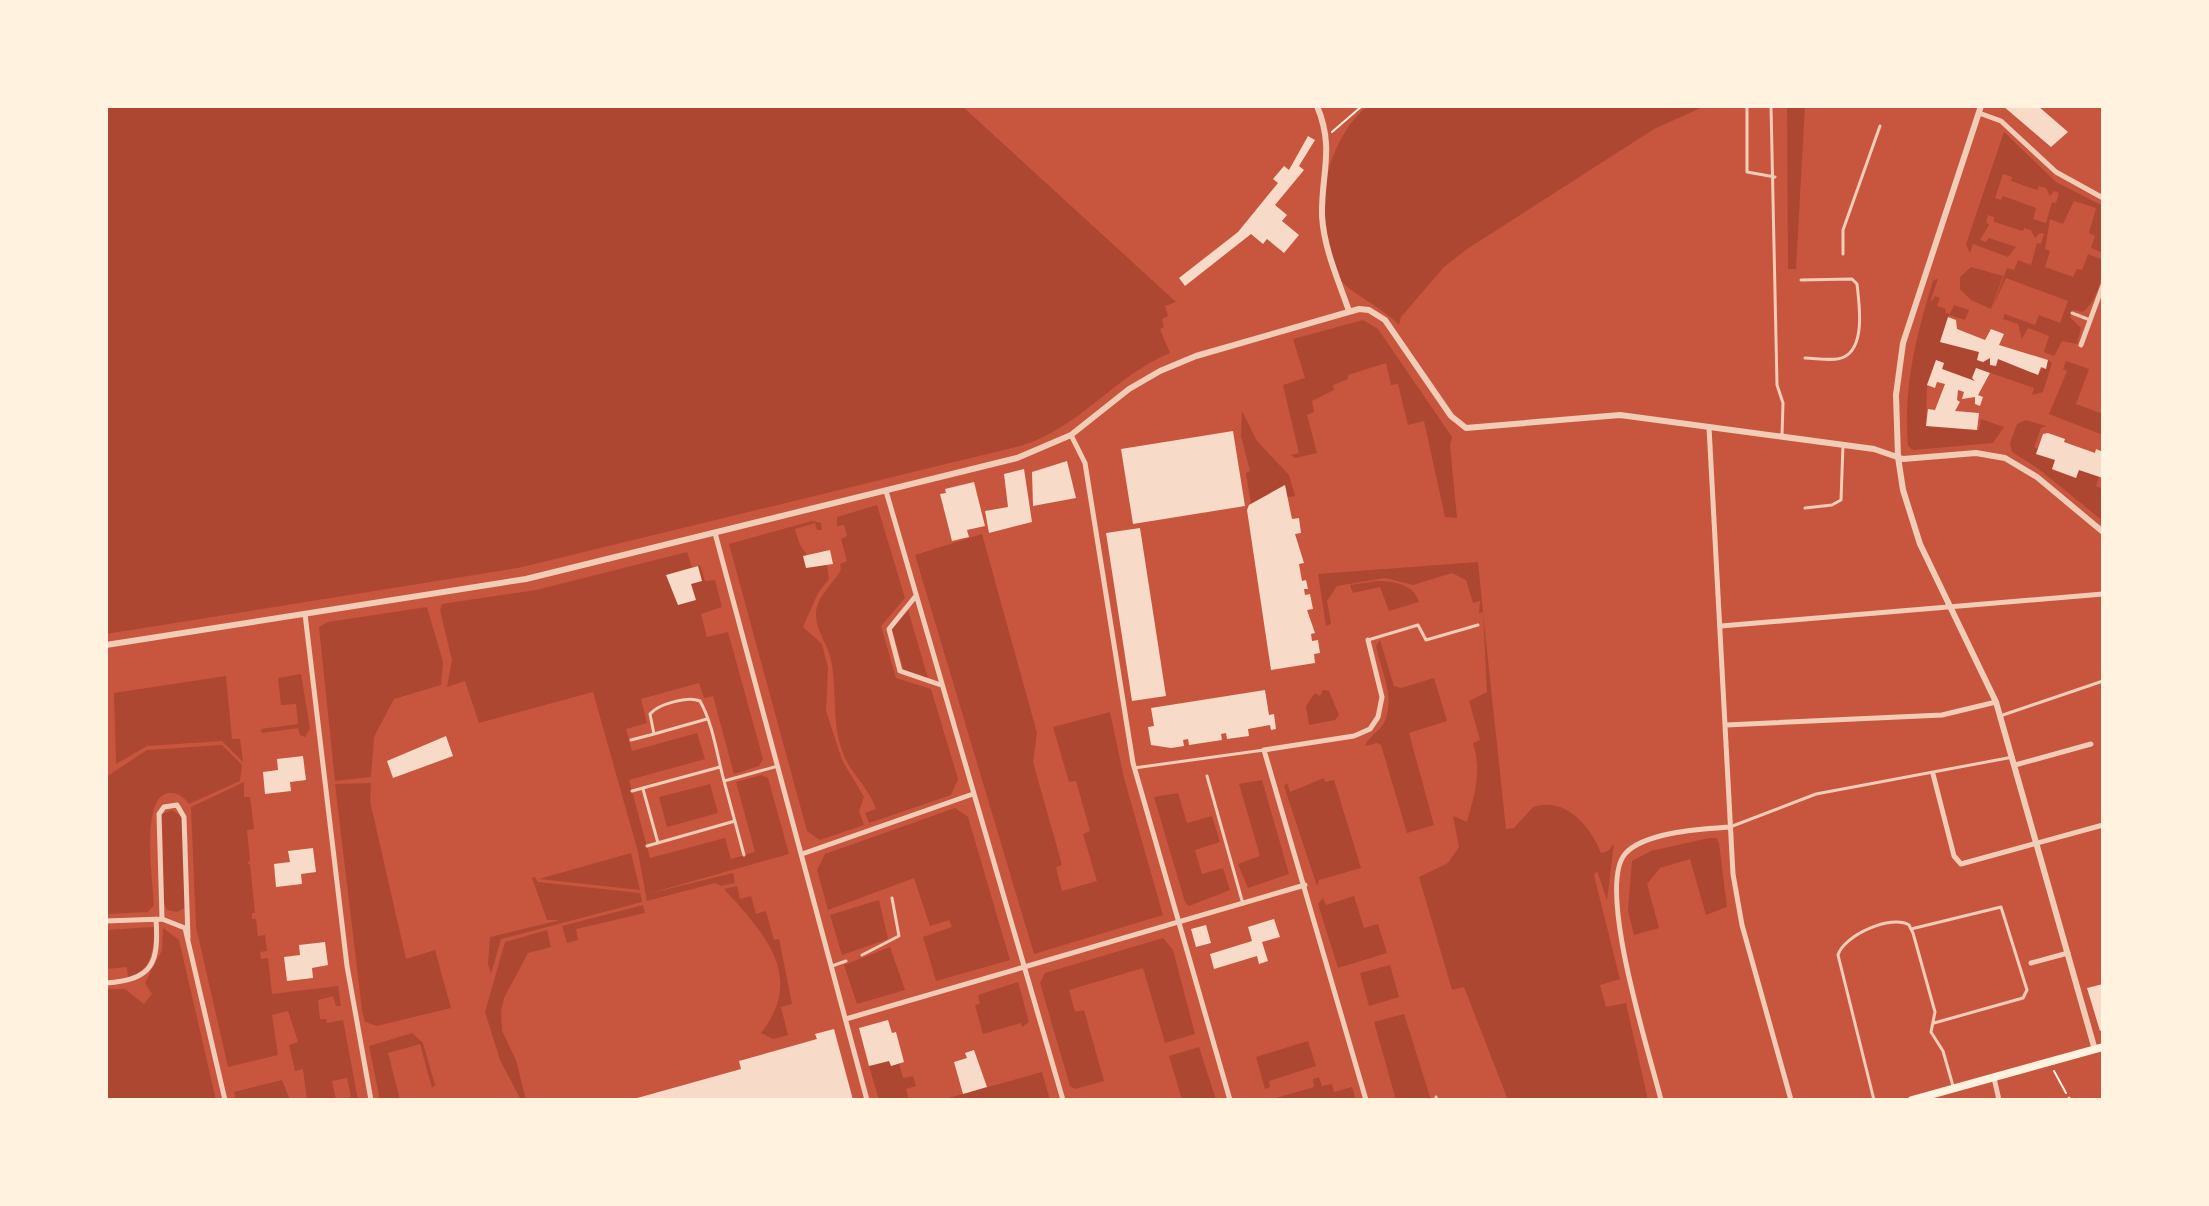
<svg xmlns="http://www.w3.org/2000/svg" width="2209" height="1206" viewBox="0 0 2209 1206" font-family="Ubuntu,sans-serif">
<style>
.green{fill:#ae4732;fill-rule:evenodd}
.building{fill:#f7dbc8}
.lines{fill:none;stroke-linecap:round;stroke-linejoin:round}
.path{stroke:#fff3e0;stroke-width:2}
.service{stroke:#f1ccb7;stroke-width:3}
.minor{stroke:#f1ccb7;stroke-width:5}
.tertiary{stroke:#f1ccb7;stroke-width:6}
.primary{stroke:#fff3e0;stroke-width:8}
</style>
<rect width="100%" height="100%" fill="#c8553d"/>
<path class="green" d="M106,106H962L1176,302L1165,306L1168,316L1162,319L1164,327L1160,329L1170,353C1114,376 1079,429 1020,446L518,568L106,634Z
M1368,106H1705L1654,129L1467,249L1444,267L1401,317L1399,325C1385,309 1348,292 1340,279C1306,227 1325,139 1368,106Z
M1787,106H1805L1796,269H1788Z
M2004,132L2056,182L2103,206V253L2091,248L2095,236L2089,233L2096,208L2074,201L2063,224L2050,219L2045,249L2050,251L2045,267L2073,277L2077,269L2082,270L2088,254L2103,260C2103,277 2097,301 2083,312L2073,310L2070,317L2081,328L2077,344L2062,341L2054,356L2044,352L2049,336L2028,328L2022,339L2018,324L2003,319L2005,314L2035,325L2039,315L2060,323L2068,301L2006,278L1992,309L2007,268L2014,270L2018,260L2031,265L2037,243L2041,244L2044,234L2040,233L2035,238L2031,230L2024,228L2023,231L1994,222V217L1988,215L1986,222L1989,225L1980,240L1986,242L1989,238L2016,247L2008,257L1973,244L1970,253L1966,244ZM2003,174L2012,177L2011,181L2037,190L2039,186L2046,188L2050,196L2054,191L2059,193L2056,203L2052,202L2046,223L2033,219L2036,208L2003,196L2001,200L1995,198Z
M1971,267L2003,276L1991,309L1971,300L1960,289V277Z
M1938,278L1930,303L1935,296L1940,298L1937,306L1946,309L1945,313L1950,314L1954,305L1969,310L1965,320L1949,315L1940,342L1979,352L1977,360L1983,362L1990,358V364L1995,366L1998,359L2038,375L2048,360L2052,363L2043,392L2032,395L2034,388L1976,368L1973,377L1975,381L1942,369L1944,363L1936,360L1927,385L1926,425L1979,430L1981,419L2004,427L1993,443L1913,450L1908,446C1903,388 1916,336 1933,281Z
M1363,320L1378,329L1452,437L1450,445L1457,518L1445,517L1424,421L1408,425L1398,384L1391,385L1386,363L1348,375V379L1333,385L1334,390L1312,401L1314,412L1307,415L1317,453L1295,458L1291,455L1299,453L1283,385L1305,378L1293,339Z
M2066,361L2089,369L2076,404L2103,414V435L2049,414L2067,371L2063,369Z
M1242,411L1257,441L1289,475L1295,496L1287,497L1284,485L1251,504L1246,473L1250,471L1241,436Z
M2026,420L2046,426L2041,428L2034,447L2038,449L2036,454L2055,460L2052,470L2076,478L2079,470L2099,477L2096,486L2103,489V521L2036,467L2012,452L2010,443L2017,424Z
M877,505L905,598L881,626L896,678L931,689L958,779L951,795L869,823L865,813L876,809C870,791 856,778 847,762C830,728 838,695 831,660C828,645 815,629 816,613C817,597 833,583 841,570L840,564L847,561L841,539L847,536L844,525L837,526V517Z
M812,521L821,523L822,530H817L815,523L795,529C800,549 807,560 827,566L829,579L818,593L803,627L822,644L828,668L826,711L842,760L864,797L859,811L864,825L820,840L807,831L729,544Z
M982,534L1037,733L1033,762L1062,865L1056,867L1062,891L1097,881L1083,834L1090,831L1076,781L1069,782L1053,727L1110,712L1124,778L1163,915L1034,954L915,555Z
M687,552L692,567L700,565L705,581L715,580L722,607L701,614L707,637L728,632L763,759L759,766L734,774L713,696L704,698L699,683L641,699L647,723L626,729L632,751L697,733L705,759L629,780L650,858L725,838L731,859L755,852L736,782L761,775L768,778L789,854L647,894L733,873L735,883L721,886L715,883L647,901L638,852L593,692L479,723L465,681L447,687L452,660L440,610L442,604L536,590Z
M1478,562L1483,612L1479,613L1480,601L1473,603L1466,580L1452,573L1413,585L1385,578L1337,586L1327,601L1331,624L1326,626L1318,574Z
M1377,581C1394,581 1414,584 1419,602L1389,611L1380,587L1353,593L1350,585Z
M427,607L443,662L441,685L394,699L374,737L371,777L335,781L319,627L328,622Z
M908,610L928,678L904,671L892,629Z
M1483,613L1506,829L1514,828L1533,807C1566,796 1591,827 1601,853L1608,851L1614,844L1607,900L1597,871L1594,875L1620,979L1600,985L1606,1007L1626,1003L1648,1100H1508L1464,987L1452,990L1419,877L1448,863L1459,847L1453,816L1467,822C1475,793 1482,771 1473,743L1480,740L1469,701L1487,692Z
M1380,640L1394,686L1401,688L1434,678L1447,721L1409,733L1434,825L1407,833L1381,745L1377,743L1365,746C1369,735 1380,732 1385,721C1395,695 1381,671 1376,646Z
M301,674L310,729L305,737L300,735L298,728L262,733L261,729L298,724L296,704L281,705L278,678Z
M226,676L232,739H240L243,762L222,741L147,746L116,764L114,693Z
M1323,690L1329,691L1339,715L1335,720L1309,725L1306,706L1315,693L1320,696Z
M222,745L242,765L240,781L189,804C185,798 178,792 168,793C140,798 153,882 154,905L148,912L106,914V777L147,750Z
M1324,778L1325,782L1334,780L1361,868L1319,880L1317,886L1284,786L1287,783L1290,792Z
M1262,780L1289,874L1248,888L1238,864L1260,856L1239,784Z
M244,782V797H250L254,829L247,830L250,860L247,864H250L255,913H252V919H256L258,936L265,935L267,951L260,952L261,959L268,958L272,994L338,986L341,1006H336L333,996L318,1000L320,1019H326L327,1023L343,1020L358,1100H338L351,1097L347,1078L332,1081L336,1100H307L303,1069L295,1071L289,1045L298,1042L288,1011L272,1015L278,1055L228,1067L196,927L191,807Z
M371,783L370,801L406,959L435,950L451,1008L377,1026L365,1022L362,1010L335,784Z
M710,784L718,813L667,827L659,797Z
M1178,793L1187,823L1212,816L1220,842L1195,850L1202,874L1223,868L1230,890L1189,906L1185,902L1154,797Z
M955,808L968,817L1010,960L936,981L923,937L952,927L949,920L930,926L914,878L828,910L817,870L825,854Z
M172,810L182,817L185,908L177,912L167,910L164,903L162,814Z
M1709,838H1716L1719,843L1727,907L1706,915L1690,859L1660,868L1647,884L1659,928L1634,935L1628,911L1632,861L1651,851Z
M631,853L640,890L539,879Z
M535,877L538,882L640,893L642,902L501,939L491,974L488,964L490,937L560,920H547L532,878Z
M737,886L740,899L751,896L756,914L766,911L774,940L779,939L792,1004L781,1007L788,1035L773,1039L761,1033C806,976 763,932 724,889Z
M1354,896L1364,928L1378,924L1387,953L1338,968L1318,904L1323,898L1326,905Z
M879,900L888,939L842,955L830,915Z
M643,905L645,913L576,929L578,940L567,943L562,926Z
M154,927C154,947 152,973 128,977L127,967L106,969V930Z
M163,928L179,940L216,1100H106V989H125L144,1004L152,994L145,983L162,950Z
M547,930L551,947L528,953L504,998L501,1011L502,1031L516,1060L526,1100H521L500,1060L485,1012L505,942Z
M1163,938L1173,950L1195,1034L1165,1043L1143,968L1069,990L1075,1012L1084,1010L1104,1081L1075,1089L1070,1086L1040,983L1045,973Z
M890,947L905,990L857,1004L844,965Z
M1390,965L1399,997L1369,1006L1360,973Z
M1018,982L1029,1022L1022,1027L1021,1023L983,1034L975,1005L980,1004L978,995Z
M1404,1014L1431,1100H1396L1374,1022Z
M412,1033L423,1043L435,1085L432,1088L420,1044L388,1053L400,1100H380L369,1046Z
M1308,1041L1316,1066L1269,1081L1270,1087L1265,1089L1256,1057Z
M1199,1047L1216,1100H1182L1169,1056Z
M889,1061L899,1063L903,1078L913,1076L916,1086L906,1089L909,1100H879L869,1066Z
M1042,1072L1050,1100H941Z
M1319,1077L1322,1086L1332,1084L1334,1092L1352,1087L1356,1100H1269L1314,1087L1313,1079Z
M282,1080L290,1100H236L234,1092Z"/>
<path class="building" d="M2003,106H2038L2068,132L2051,147Z
M1308,136L1315,140L1299,166L1304,170L1275,205L1287,215L1282,221L1299,235L1284,253L1267,239L1263,244L1251,234L1185,286L1179,278L1238,232L1278,183L1273,179L1284,166L1289,170Z
M1948,317L1956,320L1957,329L1985,340L1991,329L2004,334L1999,345L2048,360L2046,369L2041,367L2038,375L1998,359L1996,366L1990,365V358L1983,362L1977,360L1979,352L1940,342Z
M1936,360L1944,363L1942,369L1975,381L1972,378L1976,368L1990,373L1978,395L1983,397L1980,406L1975,404V397L1962,399L1964,392L1958,390L1957,400L1960,402L1955,411L1979,413L1977,430L1926,426L1928,409L1935,410L1945,384L1937,382L1935,388L1927,385Z
M1233,431L1245,506L1133,524L1121,449Z
M2048,433L2065,439L2064,442L2095,453L2096,449L2103,452V478L2079,470L2076,478L2052,469L2055,460L2036,454L2043,434Z
M1067,461L1076,498L1033,506L1032,472Z
M1024,469L1032,522L989,533L985,511L1008,507L1004,474Z
M974,482L985,526L967,530L969,537L952,541L940,494L946,493L945,489Z
M1285,485L1292,519L1299,518L1301,533L1295,534L1304,563L1299,564L1302,581L1306,580L1308,589H1304L1305,595L1310,594L1313,609L1307,610L1315,633L1311,634L1312,641L1318,640L1320,653L1314,654L1315,663L1271,670L1247,510L1249,505Z
M1140,528L1166,696L1132,701L1106,533Z
M830,550L833,564L806,568L803,556Z
M698,566L702,581L691,584L696,600L678,605L666,575Z
M1265,690L1269,715L1274,714L1276,729L1271,730L1270,725L1248,729L1249,736L1227,739L1226,733L1221,734L1222,740L1189,745L1188,739L1183,740L1184,746L1171,748L1151,745L1148,727L1154,726L1151,708Z
M446,736L453,756L393,778L387,761Z
M303,756L306,780L290,782L291,791L265,794L263,772L278,770L277,759Z
M313,848L316,872L301,874L302,884L276,887L274,864L290,862L288,851Z
M1274,919L1280,937L1262,942L1268,961L1259,964L1257,956L1214,969L1210,954L1252,941L1248,927Z
M1206,925L1211,943L1196,947L1191,929Z
M325,942L328,965L312,968L313,978L287,981L284,957L300,955L299,945Z
M2103,984V1030L2100,1031L2087,988Z
M888,1020L892,1033L896,1032L904,1062L891,1066L889,1061L869,1066L859,1028Z
M834,1029L853,1100H630L741,1069L739,1061L817,1039L815,1034Z
M974,1050L987,1087L963,1094L954,1062L967,1058L965,1053Z"/>
<g class="lines">
<path class="path" d="M1332,132L1362,106
M2054,1071L2066,1093"/>
<path class="service" d="M1747,106V172L1775,177
M1771,106L1777,385L1783,403L1782,436
M1843,254V230L1880,126
M1801,280L1852,279L1857,284C1859,303 1866,346 1844,357C1834,362 1816,358 1805,358
M2072,313L2090,320
M1805,508L1832,505L1841,500L1843,445
M1368,640L1418,625L1426,640L1478,625
M2000,716L2103,681
M707,719L654,734L650,714C658,704 688,696 700,701C713,724 717,755 724,781L778,766
M631,740L654,734
M1134,768L1264,750
M1207,776L1243,904
M724,781L744,855
M643,789L658,843
M632,791L720,767
M1730,827L1816,794L2013,757
M647,846L735,821
M1911,929L2001,907L2027,990L2023,998L1934,1023
M862,955L899,936L892,898
M832,966L846,961
M1436,1097L1437,1100
M2069,1098L2070,1100
M1874,1100L1838,955C1844,935 1892,914 1909,925L1913,933L1935,1012L1931,1032L1943,1051L1953,1086"/>
<path class="minor" d="M1979,113L2001,121L2056,172L2103,198
M2081,345L2103,285
M1709,427L1733,874L1742,925L1791,1100
M1071,435L1085,463L1133,763L1230,1100
M886,491L1063,1100
M715,533L867,1100
M915,597L889,629L900,671L941,685
M305,614L347,966L371,1100
M1721,626L2103,594
M1726,725L1942,715L1996,702
M2015,765L2091,744
M1933,774L1954,856L1961,864L2103,825
M802,854L973,794
M162,919L159,814L164,807L177,805L184,817L188,938
M106,921L162,919L185,928L225,1100
M2031,963L2068,953
M106,983C153,980 159,963 156,919
M846,1019L1305,885
M1994,1078L1999,1100
M1366,1100L1264,750L1354,736L1370,729L1378,717L1382,697L1368,640
M1661,1100C1650,1055 1596,888 1625,854C1644,832 1702,829 1730,827"/>
<path class="tertiary" d="M1317,106C1335,149 1321,173 1322,216C1324,249 1338,279 1349,311
M1981,106L1903,343L1896,395L1898,457L1903,490L1920,544L1996,702L2095,1050
M106,645L526,579L1017,458L1071,435L1129,389L1160,371L1196,356L1359,309L1369,310L1385,320L1451,416L1466,428L1620,415L1874,449L1903,459L1976,453L2005,458L2037,477L2103,532"/>
<path class="primary" d="M1912,1100L2103,1047"/>
</g>
<rect width="2209" height="1206" fill="none" stroke="#fff3e0" stroke-width="216"/>
</svg>
